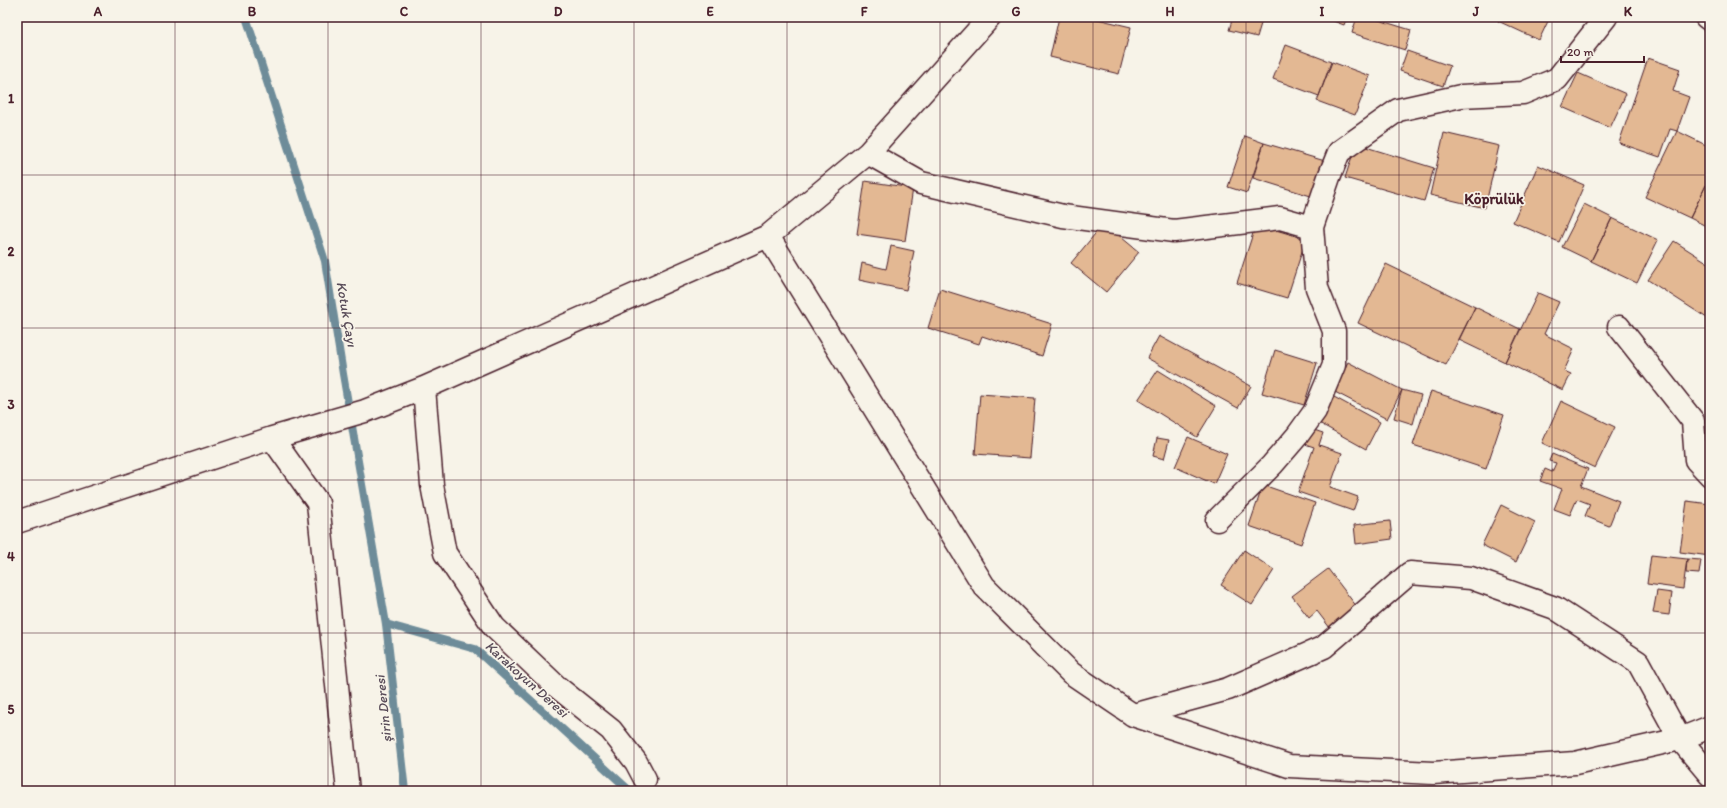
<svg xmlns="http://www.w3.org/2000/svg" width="1727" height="808" viewBox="0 0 1727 808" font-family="Itim,sans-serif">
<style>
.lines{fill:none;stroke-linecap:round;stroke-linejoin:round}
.stream{stroke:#6e8c99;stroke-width:8}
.building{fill:#e3b893;stroke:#4a1f2b}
.minor-casing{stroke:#4a1f2b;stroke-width:25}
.minor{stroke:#f7f3e8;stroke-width:22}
.grid{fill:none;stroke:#4a1f2b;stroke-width:1;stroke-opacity:0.55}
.labels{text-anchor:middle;stroke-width:3.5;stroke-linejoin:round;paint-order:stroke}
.water-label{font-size:14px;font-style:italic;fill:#594c59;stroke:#f7f3e8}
.quarter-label{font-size:15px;font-weight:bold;fill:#4a1f2b;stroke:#f7f3e8}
.neatline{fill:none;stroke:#4a1f2b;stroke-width:1.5}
.grid-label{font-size:13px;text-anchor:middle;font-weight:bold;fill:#4a1f2b}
</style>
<rect width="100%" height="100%" fill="#f7f3e8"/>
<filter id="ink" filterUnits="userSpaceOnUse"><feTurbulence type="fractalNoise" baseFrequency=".025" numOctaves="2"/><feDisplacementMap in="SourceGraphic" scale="8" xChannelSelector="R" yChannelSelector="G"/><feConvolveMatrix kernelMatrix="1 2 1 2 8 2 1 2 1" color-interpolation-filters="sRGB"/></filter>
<g filter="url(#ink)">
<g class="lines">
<path class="stream" d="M246,17L325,261L343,374L386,624L405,791
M386,624L475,649L630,791"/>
</g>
<path class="building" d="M1059,17H1089L1131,27L1119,74L1050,57Z
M1233,17H1263L1257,37L1229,30Z
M1323,17H1347L1344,25Z
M1357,17H1369L1411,30L1405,50L1352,33Z
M1500,17H1550L1539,40L1498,21Z
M1286,45L1331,62L1319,96L1273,79Z
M1407,51L1450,66L1443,86L1400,71Z
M1648,58L1680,69L1673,91L1689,97L1677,131L1670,129L1660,157L1619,143Z
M1332,62L1370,76L1355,115L1317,101Z
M1578,73L1626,94L1610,128L1562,107Z
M1677,131L1710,147V177L1690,218L1645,197Z
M1444,133L1499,146L1485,208L1430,195Z
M1245,136L1264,143L1247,193L1228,187Z
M1264,143L1325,161L1314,197L1253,178Z
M1356,144L1434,168L1424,201L1345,178Z
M1538,165L1584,185L1559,242L1513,222Z
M1710,177V228L1690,218Z
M865,181L913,188L905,241L857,234Z
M1584,204L1612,218L1591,261L1562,247Z
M1612,218L1658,240L1637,283L1591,261Z
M1104,223L1139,252L1106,292L1071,263Z
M1256,224L1306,239L1287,298L1237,283Z
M1674,241L1710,264V320L1648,280Z
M891,246L914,251L906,290L859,280L862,263L886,269Z
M1386,264L1475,307L1446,365L1358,323Z
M940,289L1052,324L1042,356L982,336L979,344L928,328Z
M1538,293L1559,302L1544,334L1574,349L1564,371L1571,374L1563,390L1505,362Z
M1475,307L1520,329L1505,362L1459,340Z
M1159,336L1251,386L1238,408L1147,358Z
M1275,350L1317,363L1304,405L1262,393Z
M1348,362L1402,390L1387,419L1333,391Z
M1158,370L1216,406L1197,437L1138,400Z
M1402,390L1421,395L1413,424L1394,418Z
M1431,391L1504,415L1486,469L1413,445Z
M980,394L1035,398L1030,458L975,454Z
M1334,397L1380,422L1366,449L1319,423Z
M1561,401L1615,427L1595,468L1542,443Z
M1311,429L1323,433L1319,445L1342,453L1330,487L1358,497L1353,511L1298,492L1314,447L1305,444Z
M1188,437L1227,454L1214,484L1175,467Z
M1157,438L1169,440L1164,459L1153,456Z
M1552,454L1588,469L1581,486L1619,501L1609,526L1585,516L1590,504L1577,499L1570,515L1554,509L1562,489L1540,481L1545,469L1552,472L1556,463L1549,461Z
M1263,485L1315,503L1301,544L1249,526Z
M1687,501L1710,504V556L1680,552Z
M1501,505L1535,522L1516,562L1482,545Z
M1390,521L1392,539L1356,544L1354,525Z
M1244,550L1274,570L1252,605L1221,585Z
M1651,555L1687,559L1683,589L1647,584Z
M1687,559L1701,560L1699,574L1686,573Z
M1328,569L1357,607L1330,628L1317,611L1309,618L1292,596Z
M1657,591L1672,593L1669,615L1653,613Z"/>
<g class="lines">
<g class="minor-casing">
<path id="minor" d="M1706,17L1710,20
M868,153L921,183L1063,216L1174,231L1280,218L1312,227
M768,236L868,153L990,17
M1619,327L1693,421L1696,460L1710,475
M424,388L432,485L445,553L494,627L556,686L611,730L636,762L645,779
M272,438L318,503L348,791
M1217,520L1272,465L1297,436L1315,411L1334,365V331L1317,288L1312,227L1329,177L1339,152L1398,110L1461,96L1523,93L1557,79L1606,17
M17,522L272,438L365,411L424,388L768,236L984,586L1071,673L1133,715L1289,766L1433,773L1575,763L1680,739L1710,727
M1133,715L1228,689L1324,647L1410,573L1471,578L1555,608L1638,662L1680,739L1710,775"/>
</g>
<use href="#minor" class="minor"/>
</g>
</g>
<path class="grid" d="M175,17V791M328,17V791M481,17V791M634,17V791M787,17V791M940,17V791M1093,17V791M1246,17V791M1399,17V791M1552,17V791M17,175H1710M17,328H1710M17,480H1710M17,633H1710"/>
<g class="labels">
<g class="water-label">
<text transform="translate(347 314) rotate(80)" y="5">Kotuk Çayı</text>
<text transform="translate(527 679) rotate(42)" y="5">Karakoyun Deresi</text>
<text transform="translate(383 709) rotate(-96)" y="5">şirin Deresi</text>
</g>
<g class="quarter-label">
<text x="1494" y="204">Köprülük</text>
</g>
</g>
<rect width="1727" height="808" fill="none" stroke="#f7f3e8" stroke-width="44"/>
<path d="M1561 56v6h83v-6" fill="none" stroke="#4a1f2b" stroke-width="2"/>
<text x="1567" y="56" font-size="12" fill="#4a1f2b" stroke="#f7f3e8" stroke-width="3" paint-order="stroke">20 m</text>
<rect x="22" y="22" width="1683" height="764" class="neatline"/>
<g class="grid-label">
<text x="98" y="16">A</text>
<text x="252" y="16">B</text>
<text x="404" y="16">C</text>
<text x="558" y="16">D</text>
<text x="710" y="16">E</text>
<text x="864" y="16">F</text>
<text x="1016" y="16">G</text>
<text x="1170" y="16">H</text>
<text x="1322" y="16">I</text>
<text x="1476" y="16">J</text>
<text x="1628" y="16">K</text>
<text x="11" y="103">1</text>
<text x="11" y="256">2</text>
<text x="11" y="409">3</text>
<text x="11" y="561">4</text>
<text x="11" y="714">5</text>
</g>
</svg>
